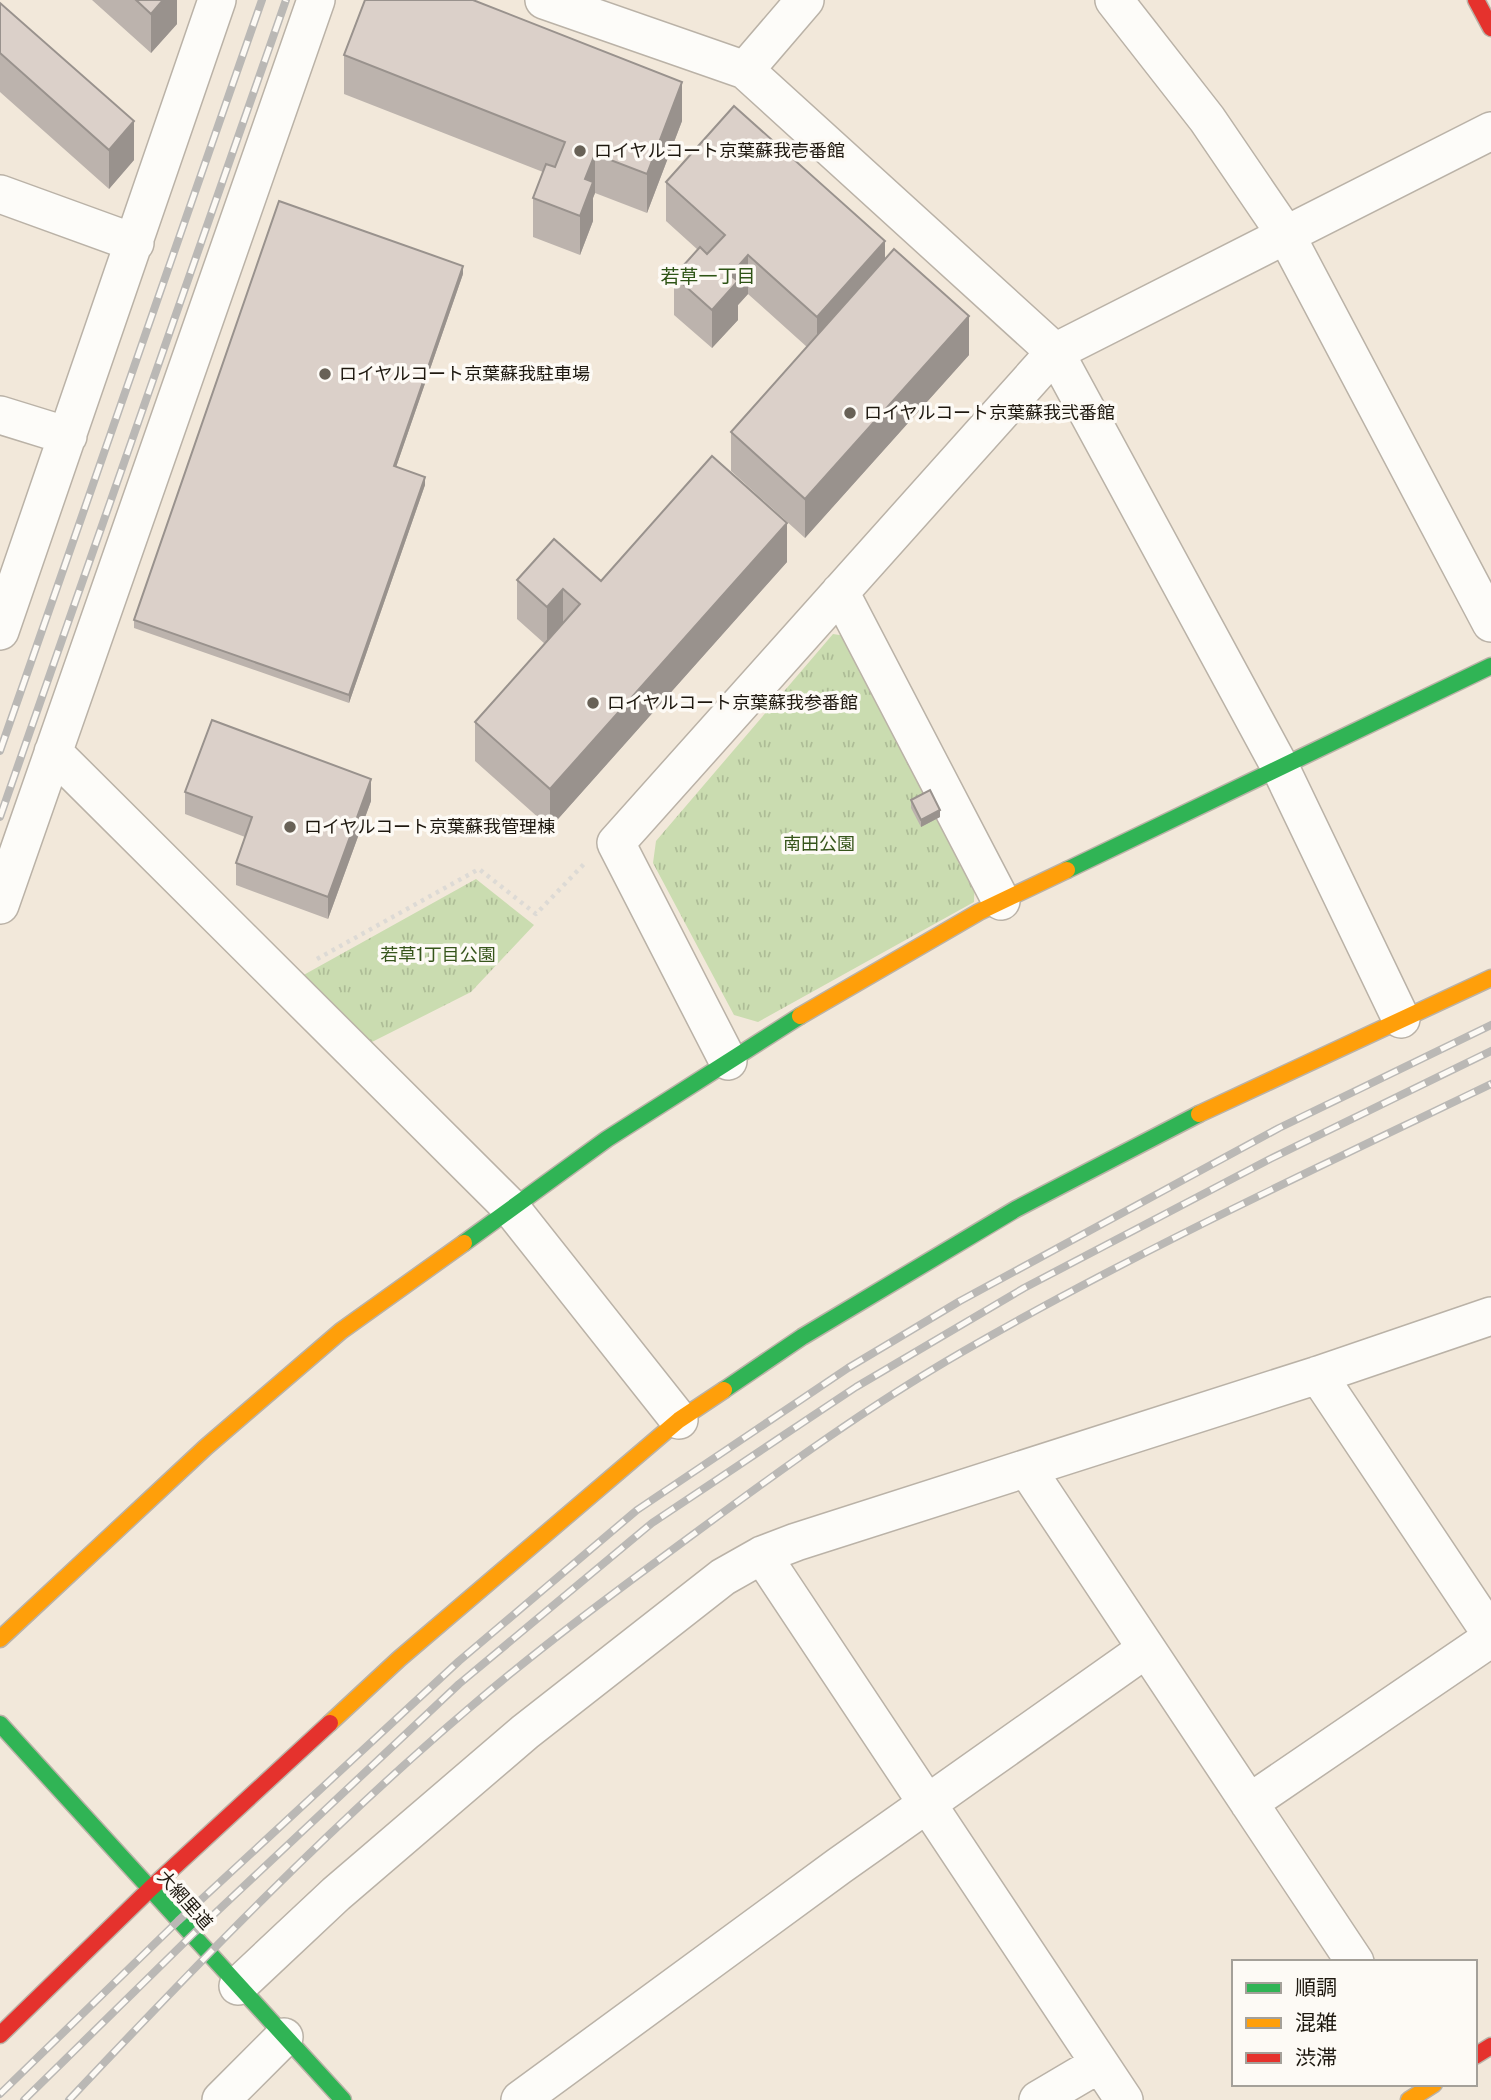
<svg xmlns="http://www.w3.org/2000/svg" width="1491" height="2100" viewBox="0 0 1491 2100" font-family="'Public Sans','Noto Sans JP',sans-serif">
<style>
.park{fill:url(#park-tufts)}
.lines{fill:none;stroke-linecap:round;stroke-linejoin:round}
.street-casing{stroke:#bab2a7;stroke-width:40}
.fast-casing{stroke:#bab2a7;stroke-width:19}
.slow-casing{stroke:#bab2a7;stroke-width:19}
.jam-casing{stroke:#bab2a7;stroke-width:19}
.path{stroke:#dddad5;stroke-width:4.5;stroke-dasharray:3.5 5;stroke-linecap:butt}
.street{stroke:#fdfcf9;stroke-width:37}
.fast{stroke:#30b455;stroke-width:16}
.slow{stroke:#ff9f0a;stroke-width:16}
.jam{stroke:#e5322d;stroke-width:16}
.rail-casing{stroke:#bab8b5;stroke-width:8}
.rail{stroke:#fdfaf5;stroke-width:5;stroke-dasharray:16;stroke-linecap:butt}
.wall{fill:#bcb3ad}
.shaded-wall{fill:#99928d}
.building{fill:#dbd0c9;stroke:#99928d;stroke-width:2}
.poi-dot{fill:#686156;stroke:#fdfaf5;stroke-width:2.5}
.labels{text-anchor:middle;stroke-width:7;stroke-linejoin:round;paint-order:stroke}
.poi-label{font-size:18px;fill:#1e180f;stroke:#fdfaf5;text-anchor:start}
.park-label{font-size:18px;fill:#36551b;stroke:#fdfaf5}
.street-label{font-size:18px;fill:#1e180f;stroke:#fdfaf5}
.neighbourhood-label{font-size:19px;fill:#2e5416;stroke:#fdfaf5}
</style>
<defs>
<pattern id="park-tufts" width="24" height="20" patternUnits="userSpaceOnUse" patternTransform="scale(1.75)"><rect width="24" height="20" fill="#cadcb0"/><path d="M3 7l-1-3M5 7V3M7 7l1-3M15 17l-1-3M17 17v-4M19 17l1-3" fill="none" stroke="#adbc96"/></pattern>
</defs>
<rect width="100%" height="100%" fill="#f2e8da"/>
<path class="park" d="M833,634L859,638L975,872L974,902L758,1022L734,1015L653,863L656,841Z
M476,879L534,925L471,992L368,1044L300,977Z"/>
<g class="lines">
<g class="street-casing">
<path id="street" d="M544,0L745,70L1055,352L1280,767L1401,1019
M1114,0L1207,119L1286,235L1491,623
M745,70L805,0
M0,194L135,243
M0,415L68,436
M840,592L1001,901
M0,631L217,0
M53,752L511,1208L679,1420
M0,905L316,0
M728,1061L616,843L1055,352L1491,131
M1318,1375L1491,1634
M1027,1469L1355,1962
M762,1555L1124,2100
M1249,1803L1491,1638
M238,1986L336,1894L525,1732L723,1577L762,1555L796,1542L1318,1375L1491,1316
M221,2100L284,2037
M520,2100L839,1866L1146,1649
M1038,2100L1099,2064"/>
</g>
<g class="fast-casing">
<path id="fast" d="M1067,870L1491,666
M464,1243L607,1139L800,1016
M724,1390L802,1337L1016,1209L1199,1114
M0,1724L343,2100"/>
</g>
<g class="slow-casing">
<path id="slow" d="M800,1016L979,912L1067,870
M1199,1114L1491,978
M0,1639L206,1447L341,1331L464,1243
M330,1723L399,1659L679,1420L724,1390
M1409,2100L1434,2084"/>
</g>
<g class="jam-casing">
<path id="jam" d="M1476,0L1491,28
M0,2035L150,1889L330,1723
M1475,2056L1491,2046"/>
</g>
<path class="path" d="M317,959L479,869L536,914L584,864"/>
<use href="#street" class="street"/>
<use href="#fast" class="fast"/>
<use href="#slow" class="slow"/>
<use href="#jam" class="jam"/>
<g class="rail-casing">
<path id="rail" d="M0,751L262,0
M0,817L286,0
M0,2094L178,1921L459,1661L637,1510L848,1368L960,1301L1279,1128L1491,1025
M24,2100L192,1935L459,1684L652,1523L856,1387L1024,1288L1270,1159L1491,1051
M69,2100C196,1965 326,1830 467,1710C539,1648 615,1592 691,1536C779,1471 867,1407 962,1352C1133,1253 1313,1170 1491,1084"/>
</g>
<use href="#rail" class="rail"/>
</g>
<path class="wall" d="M92,0H177V24L151,53Z
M0,3L134,160L109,189L0,92Z
M344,55L682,121L647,213L595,193L593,198V221L580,255L533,237V198L543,172L344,94Z
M666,182L885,259L969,355L805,538L731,471V432L807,347L748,294L738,305V320L712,348L674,315V276L698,250L666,221Z
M463,274L396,467L425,485L349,703L134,628V620Z
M787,562L550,828L475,761V722L545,644L517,619V580L601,581Z
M185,792L371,801L328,919L236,885V863L245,837L185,814Z
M911,800L940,817L921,827L911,808Z"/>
<path class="shaded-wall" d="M163,0H177V24L151,53V14Z
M682,82V121L647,213V174Z
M134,121V160L109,189V150Z
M595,154V193L593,198V221L580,255V216L585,179Z
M885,241V280L817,356V317Z
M748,255V294L738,305V320L712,348V310L730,275Z
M463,266V274L394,473V466Z
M969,316V355L805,538V499Z
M425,477V485L349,703V695Z
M787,523V562L550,828V789Z
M563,589V628L547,646V607Z
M371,779V801L328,919V897Z
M940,810V817L921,827V820Z"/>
<path class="building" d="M136,0H163L151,14Z
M365,0H473L682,82L647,174L595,154L585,179L593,182L580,216L533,198L546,164L555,167L565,142L344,55Z
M0,3L134,121L109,150L0,53Z
M734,106L885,241L817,317L748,255L730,275L738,281L712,310L674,276L700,247L707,254L725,235L666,182Z
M279,201L463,266L394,466L425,477L349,695L134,620Z
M894,249L969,316L805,499L731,432Z
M712,456L787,523L550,789L475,722L580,604L563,589L547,607L517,580L554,539L601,581Z
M212,720L371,779L328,897L236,863L252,817L185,792Z
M930,790L940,810L921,820L911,800Z"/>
<g class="poi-dot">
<circle cx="580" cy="151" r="7"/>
<circle cx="325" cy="374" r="7"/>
<circle cx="850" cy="413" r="7"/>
<circle cx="593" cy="703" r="7"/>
<circle cx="290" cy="827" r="7"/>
</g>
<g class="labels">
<g class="poi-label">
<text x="594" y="157">ロイヤルコート京葉蘇我壱番館</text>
<text x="339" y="380">ロイヤルコート京葉蘇我駐車場</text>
<text x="864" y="419">ロイヤルコート京葉蘇我弐番館</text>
<text x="607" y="709">ロイヤルコート京葉蘇我参番館</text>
<text x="304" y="833">ロイヤルコート京葉蘇我管理棟</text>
</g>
<g class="park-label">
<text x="819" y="850">南田公園</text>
<text x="438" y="961">若草1丁目公園</text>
</g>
<g class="street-label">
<text transform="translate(185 1900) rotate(48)" y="6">大網里道</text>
</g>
<g class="neighbourhood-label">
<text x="708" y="283">若草一丁目</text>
</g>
</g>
<rect x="1232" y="1960" width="245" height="126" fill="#fdfaf5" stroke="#a4a099" stroke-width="2"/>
<rect x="1246" y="1983" width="35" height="10" fill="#30b455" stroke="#a4a099" stroke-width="2"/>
<text x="1295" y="1995" font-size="21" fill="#1e180f">順調</text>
<rect x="1246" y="2018" width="35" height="10" fill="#ff9f0a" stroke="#a4a099" stroke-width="2"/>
<text x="1295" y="2030" font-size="21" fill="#1e180f">混雑</text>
<rect x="1246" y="2053" width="35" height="10" fill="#e5322d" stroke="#a4a099" stroke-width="2"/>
<text x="1295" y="2065" font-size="21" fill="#1e180f">渋滞</text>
</svg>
